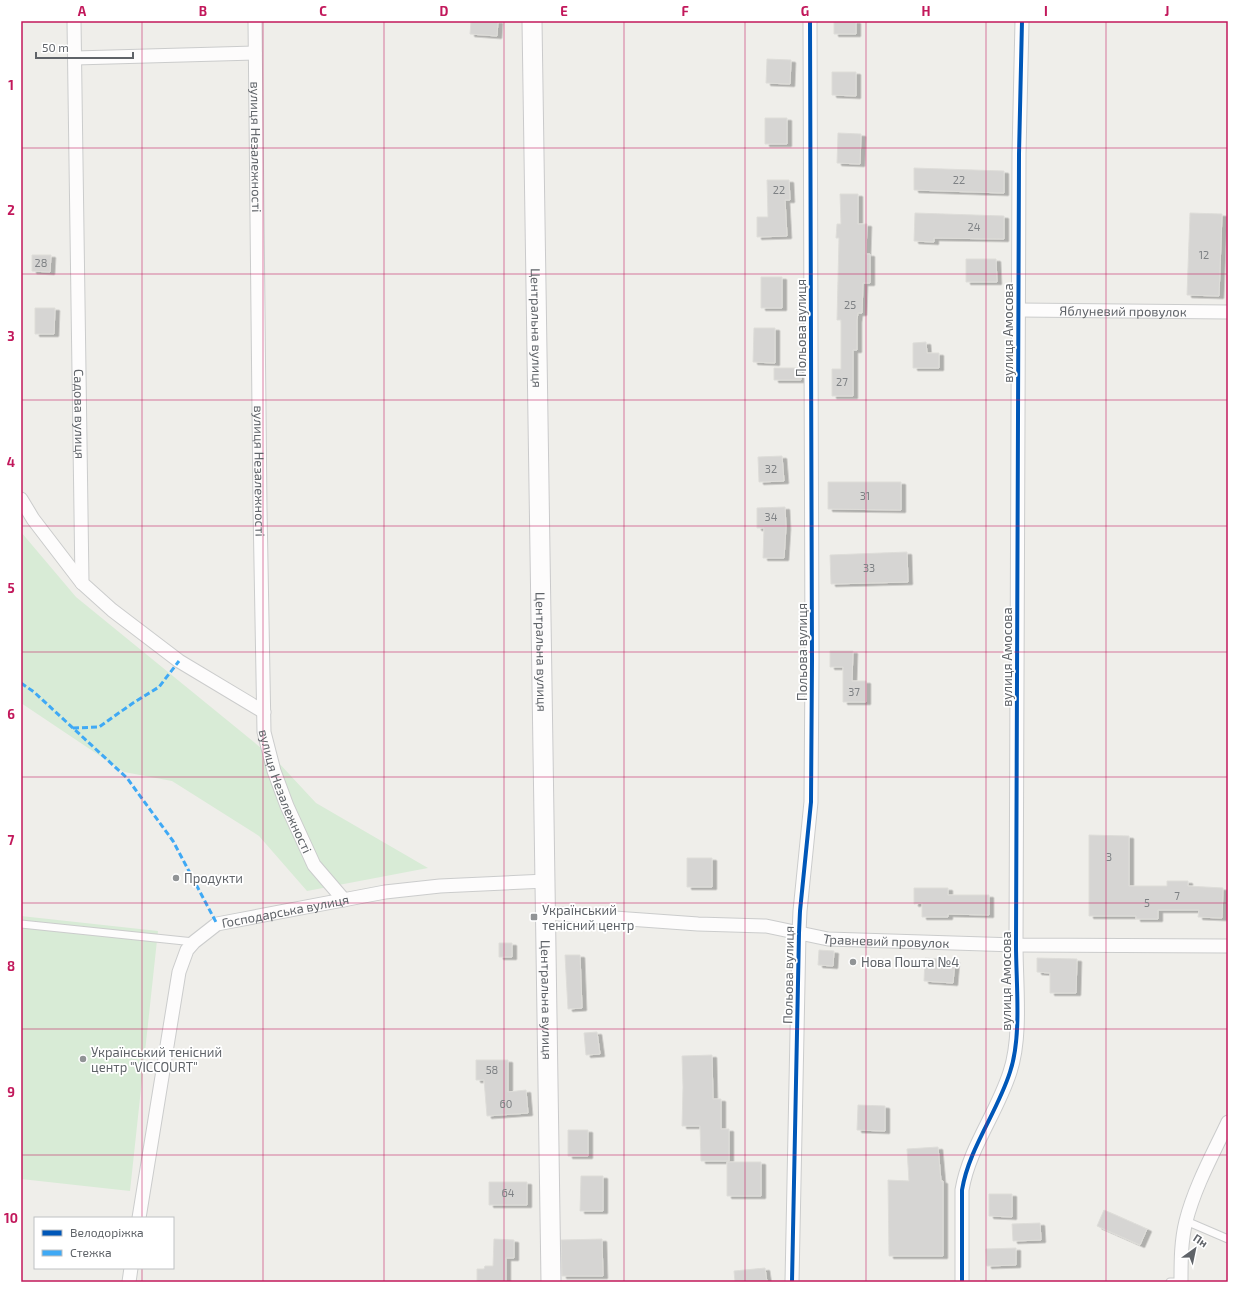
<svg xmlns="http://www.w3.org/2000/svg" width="1249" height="1303" viewBox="0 0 1249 1303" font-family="'Exo 2',sans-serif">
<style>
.green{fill:#d8ebd6}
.building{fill:#d6d5d3;stroke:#deddd9;filter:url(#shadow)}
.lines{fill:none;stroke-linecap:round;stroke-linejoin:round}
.lane-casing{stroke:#cbcccc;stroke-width:9}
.street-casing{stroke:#cbcccc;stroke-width:15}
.secondary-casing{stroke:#cacacb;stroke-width:21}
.lane{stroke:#fdfcfc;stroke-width:7}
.street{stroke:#fdfcfc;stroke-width:13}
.secondary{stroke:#fdfcfc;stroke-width:19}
.quiet{stroke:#3fa9f5;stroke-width:3;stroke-dasharray:6 3;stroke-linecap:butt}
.cycleway-casing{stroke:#fff;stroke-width:6}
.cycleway{stroke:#0057b8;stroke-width:4}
.grid{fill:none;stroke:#c2185b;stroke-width:1;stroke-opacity:0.55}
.poi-dot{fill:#919496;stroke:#fff;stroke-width:1.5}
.labels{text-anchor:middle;stroke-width:3.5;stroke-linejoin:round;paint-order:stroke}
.number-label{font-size:11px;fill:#7e8184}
.street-label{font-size:13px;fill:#5f6368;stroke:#fff}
.poi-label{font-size:13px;fill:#5f6368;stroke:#fff;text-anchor:start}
.neatline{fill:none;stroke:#c2185b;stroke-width:1.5}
.grid-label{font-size:13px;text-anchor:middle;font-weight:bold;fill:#c2185b}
</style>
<defs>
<filter id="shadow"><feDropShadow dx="4.5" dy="2.5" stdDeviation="0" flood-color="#0004"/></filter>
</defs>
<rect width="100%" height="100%" fill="#efeeea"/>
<path class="green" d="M21,532L76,597L277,761L316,803L428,868L307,891L259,836L172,781L124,772L21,703Z
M21,916L158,931L130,1191L21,1179Z"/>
<path class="building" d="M471,21H498L497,36L470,34Z
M834,21H856V34H834Z
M767,59L791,60L790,84L766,83Z
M832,72H856V96L832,95Z
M765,118H787V144H765Z
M838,133L861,134L860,164L837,163Z
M914,168L1004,171V193L914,190Z
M767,180H789L790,200H785L787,236L757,237V217H768Z
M840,194H858V224H867L866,254H870V283H863V284L862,313H858L857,320V350H853V396H832V369H841V320H837L839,238H836L837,224H841Z
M915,213L1004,216V239L934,238V242L914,241Z
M1190,213L1222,214L1219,296L1187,295Z
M32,255H51L50,272L32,271Z
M966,259H996L997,282H966Z
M761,277H782V308H761Z
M35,308H55L54,334H35Z
M754,328H775V363L753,362Z
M926,342L927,353H939V368H913V343Z
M774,368H801V380H774Z
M782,456L784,481L759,482L758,457Z
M828,482H901V510L828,509Z
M785,507L786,527L784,558H763L764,528H757V508Z
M907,552L908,582L831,584L830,555Z
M830,651H853L852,681H866V702H843V667H830Z
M1089,835L1129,836V886H1167V881H1188V886L1223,888L1222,918L1198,917L1199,910H1158V919H1136V916H1089Z
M687,858H712V887H687Z
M914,888H948V895H989V915L948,914V917H922V903L914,904Z
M499,943H512V957H499Z
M819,950L834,951L833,966L818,965Z
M565,955H580L582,1008L568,1009Z
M925,958L955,960L953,983L924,981Z
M1037,958L1077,959L1076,993H1050V973L1037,972Z
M597,1032L600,1054L586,1055L584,1033Z
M712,1055L713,1099H721V1129H729V1161H701L700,1126H682L683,1087L682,1056Z
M476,1060H508V1092L526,1090L528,1113L487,1116L484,1080H476Z
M858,1105L885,1106V1131L857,1130Z
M568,1130H588V1156H568Z
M938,1147L941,1181H943V1256H889L888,1180L909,1181L907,1149Z
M727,1162H761V1196H727Z
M581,1176H603V1211H580Z
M489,1182H527V1205H489Z
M989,1194H1012V1217L989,1216Z
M1104,1210L1147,1229L1140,1245L1097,1226Z
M1040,1223L1041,1240L1013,1241L1012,1224Z
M494,1239L514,1240V1258H506V1282H477V1269H484L485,1266H493Z
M602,1239L603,1276H562L561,1240Z
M1016,1248V1265L987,1266L986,1249Z
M765,1268L767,1282H735L734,1271Z"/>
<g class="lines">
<g class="lane-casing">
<path id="lane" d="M21,924L194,942
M1186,1221L1228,1239
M1170,1282H1181"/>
</g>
<g class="street-casing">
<g id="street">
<path id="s1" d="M74,21L82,583L112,610L179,661L264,712"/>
<path id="s2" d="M255,21L260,508L264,732L274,771L287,806L314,865L344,900"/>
<path d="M75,58L255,53"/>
<path id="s3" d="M1019,310L1228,312"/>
<path d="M21,499L33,519L82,583"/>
<path id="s4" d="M545,913L698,924L766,926L828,939L1016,945L1228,946"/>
<path id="s5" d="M139,1218L179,972L187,950L194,942L217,924L385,892L440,886L546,881"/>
<path d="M129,1282L131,1268"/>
<path d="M792,1282L799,933L800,911L811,802L812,660L810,21"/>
<path d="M962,1282V1190C969,1148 997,1113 1010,1072C1022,1036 1016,984 1016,945L1019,154L1022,21"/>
<path d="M1181,1282C1181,1261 1181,1241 1186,1221C1195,1186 1213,1154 1228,1122"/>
</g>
</g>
<g class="secondary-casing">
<g id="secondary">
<path id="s6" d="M532,21L551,1282"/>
</g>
</g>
<use href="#lane" class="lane"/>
<use href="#street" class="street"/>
<use href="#secondary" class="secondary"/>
<path class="quiet" d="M21,683L34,692L127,778L173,841L217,924
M73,728L99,727L133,703L159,687L179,661"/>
<g class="cycleway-casing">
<path id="cycleway" d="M792,1282L799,933L800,911L811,802L812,660L810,21
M962,1282V1190C969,1148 997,1113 1010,1072C1022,1036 1016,984 1016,945L1019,154L1022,21"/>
</g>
<use href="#cycleway" class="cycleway"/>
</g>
<path class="grid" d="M142,21V1218M263,21V1282M384,21V1282M504,21V1282M624,21V1282M745,21V1282M866,21V1282M986,21V1282M1106,21V1282M21,148H1228M21,274H1228M21,400H1228M21,526H1228M21,652H1228M21,777H1228M21,903H1228M21,1029H1228M21,1155H1228M142,1268V1282"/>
<g class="poi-dot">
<circle cx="176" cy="878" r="4"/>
<rect x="530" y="913" width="8" height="8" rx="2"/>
<circle cx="853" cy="962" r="4"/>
<circle cx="83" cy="1059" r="4"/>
</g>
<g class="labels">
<g class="number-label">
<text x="959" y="184">22</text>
<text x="779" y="194">22</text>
<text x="974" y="231">24</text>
<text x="1204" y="259">12</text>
<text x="41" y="267">28</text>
<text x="850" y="309">25</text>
<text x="842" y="386">27</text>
<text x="771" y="473">32</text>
<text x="865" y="500">31</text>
<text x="771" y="521">34</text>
<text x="869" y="572">33</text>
<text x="854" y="696">37</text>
<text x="1109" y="861">3</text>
<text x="1177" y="900">7</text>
<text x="1147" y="907">5</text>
<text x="492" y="1074">58</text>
<text x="506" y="1108">60</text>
<text x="508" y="1197">64</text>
</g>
<g class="street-label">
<text dy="5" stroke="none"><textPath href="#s2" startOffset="126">вулиця Незалежності</textPath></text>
<text dy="5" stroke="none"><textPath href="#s3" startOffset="104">Яблуневий провулок</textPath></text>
<text dy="5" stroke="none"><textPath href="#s6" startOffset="307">Центральна вулиця</textPath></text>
<text transform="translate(801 328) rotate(-90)" y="5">Польова вулиця</text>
<text transform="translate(1008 333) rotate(-90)" y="5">вулиця Амосова</text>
<text dy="5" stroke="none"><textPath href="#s1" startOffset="393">Садова вулиця</textPath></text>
<text dy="5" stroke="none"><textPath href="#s2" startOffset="450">вулиця Незалежності</textPath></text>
<text dy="5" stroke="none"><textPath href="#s6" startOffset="631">Центральна вулиця</textPath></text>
<text transform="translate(802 652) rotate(-90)" y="5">Польова вулиця</text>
<text transform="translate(1007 657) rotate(-90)" y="5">вулиця Амосова</text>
<text dy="5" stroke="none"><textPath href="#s2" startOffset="774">вулиця Незалежності</textPath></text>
<text dy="5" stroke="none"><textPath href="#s5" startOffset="382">Господарська вулиця</textPath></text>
<text dy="5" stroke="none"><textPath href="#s4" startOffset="343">Травневий провулок</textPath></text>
<text transform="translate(788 975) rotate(-89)" y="5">Польова вулиця</text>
<text transform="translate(1006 981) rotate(-90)" y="5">вулиця Амосова</text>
<text dy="5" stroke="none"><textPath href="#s6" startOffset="979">Центральна вулиця</textPath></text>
</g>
<g class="poi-label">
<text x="184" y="883">Продукти</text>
<text x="542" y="915">Український<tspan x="542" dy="15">тенісний центр</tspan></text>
<text x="861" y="967">Нова Пошта №4</text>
<text x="91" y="1057">Український тенісний<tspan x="91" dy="15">центр "VICCOURT"</tspan></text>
</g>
</g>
<rect width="1249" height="1303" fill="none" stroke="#ffffff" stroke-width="44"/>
<rect x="34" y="1217" width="140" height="52" fill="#ffffff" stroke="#bfc1c3"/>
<rect x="42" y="1230" width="20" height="6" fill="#0057b8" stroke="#bfc1c3"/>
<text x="70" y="1237" font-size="12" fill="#5f6368">Велодоріжка</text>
<rect x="42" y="1250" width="20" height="6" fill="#3fa9f5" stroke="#bfc1c3"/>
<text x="70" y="1257" font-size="12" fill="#5f6368">Стежка</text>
<g transform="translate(1195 1249) rotate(33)" stroke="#ffffff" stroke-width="3" paint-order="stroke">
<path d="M0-3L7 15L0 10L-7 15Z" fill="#5f6368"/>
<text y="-6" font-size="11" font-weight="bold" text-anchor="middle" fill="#5f6368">Пн</text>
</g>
<path d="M36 52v6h97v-6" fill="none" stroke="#5f6368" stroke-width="2"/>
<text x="42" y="52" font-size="12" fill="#5f6368" stroke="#ffffff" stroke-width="3" paint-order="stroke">50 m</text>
<rect x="22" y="22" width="1205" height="1259" class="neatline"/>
<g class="grid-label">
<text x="82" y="16">A</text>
<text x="203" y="16">B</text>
<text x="323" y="16">C</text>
<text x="444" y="16">D</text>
<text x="564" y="16">E</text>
<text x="685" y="16">F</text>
<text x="805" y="16">G</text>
<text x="926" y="16">H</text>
<text x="1046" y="16">I</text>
<text x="1167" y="16">J</text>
<text x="11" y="90">1</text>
<text x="11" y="215">2</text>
<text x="11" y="341">3</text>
<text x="11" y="467">4</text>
<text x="11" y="593">5</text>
<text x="11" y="719">6</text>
<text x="11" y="845">7</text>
<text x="11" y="971">8</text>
<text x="11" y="1097">9</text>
<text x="11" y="1223">10</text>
</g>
</svg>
